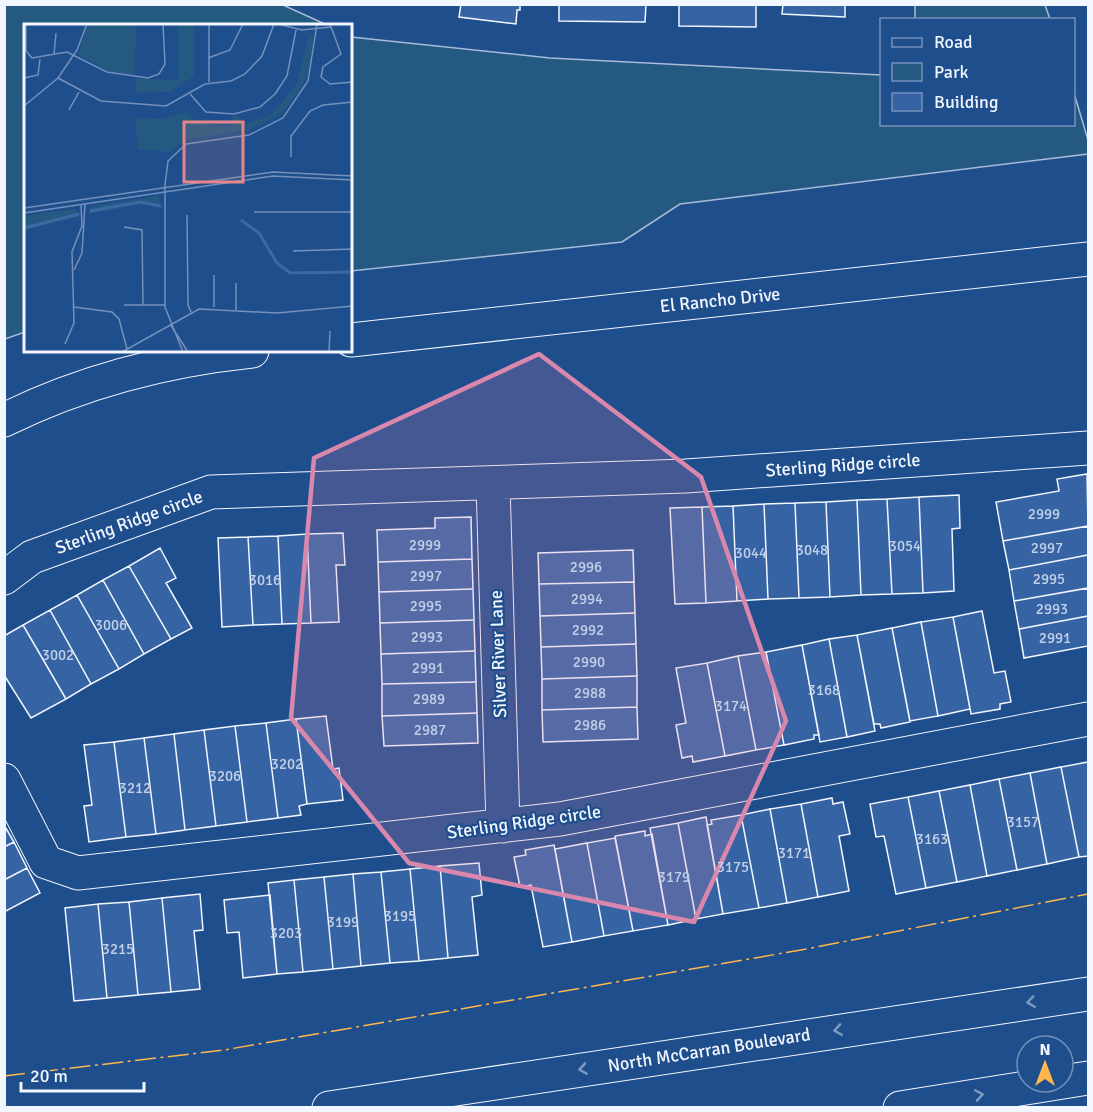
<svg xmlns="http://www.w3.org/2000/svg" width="1093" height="1112" viewBox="0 0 1093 1112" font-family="Signika,sans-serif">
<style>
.green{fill:#245a82;stroke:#a8bbd7;stroke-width:1.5}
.building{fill:#3563a3;stroke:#f2f6ff;stroke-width:1.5}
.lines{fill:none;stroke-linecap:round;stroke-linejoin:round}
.minor-casing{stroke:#f2f6ff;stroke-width:35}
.major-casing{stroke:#f2f6ff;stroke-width:35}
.minor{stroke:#1f4e8c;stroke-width:33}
.major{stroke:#1f4e8c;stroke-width:33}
.power{stroke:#ffb74d;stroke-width:1.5;stroke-dasharray:21 4.5 3 4.5;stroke-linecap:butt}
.oneway{stroke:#7e9ac0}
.marked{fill:#da87ad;fill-opacity:0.2;stroke:#da87ad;stroke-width:4.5;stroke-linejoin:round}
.labels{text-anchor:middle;stroke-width:4.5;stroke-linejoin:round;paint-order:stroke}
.number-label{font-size:15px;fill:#c3d1e8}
.street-label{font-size:18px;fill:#f2f6ff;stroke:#1f4e8c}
.inset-river{fill:none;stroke:#3b69a3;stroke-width:3}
.inset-road{fill:none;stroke:#7391ba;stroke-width:1.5}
.view{fill:#e38589;fill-opacity:0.15;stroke:#e38589;stroke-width:3}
.inset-edge{fill:none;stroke:#f2f6ff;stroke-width:3}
</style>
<rect width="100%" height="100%" fill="#1f4e8c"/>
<path class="green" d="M915,4L1045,5L1050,19H915Z
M4,5H283L327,25L26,26L25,332L5,339Z
M351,37L550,58L881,75L882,124H1074V93L1088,140V154L680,204L622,242L351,271Z"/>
<path class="building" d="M461,4H520V10H517L516,24L459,17Z
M559,4H646L645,22L559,21Z
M679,4H756V27L679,26Z
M783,4H845V17L782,14Z
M1087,474L1088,526L1003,541L996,502L1059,491L1057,479Z
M959,495L960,528L952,529L954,591L923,593L919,497Z
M919,497L923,593L892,594L887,499Z
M887,499L892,594L861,595L857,500Z
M857,500L861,595L830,597L826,502Z
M826,502L830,597L799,598L795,503Z
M795,503L799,598L768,599L764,504Z
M764,504L768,599L737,601L733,506Z
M733,506L737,601L706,603L702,507Z
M702,507L706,603L675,604L670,508Z
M471,517L472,559L378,562L377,530L435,528V518Z
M1088,526V555L1009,570L1003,541Z
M343,533L345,565H336L339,622L311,623L307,534Z
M307,534L311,623L282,624L278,536Z
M278,536L282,624L253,625L248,537Z
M248,537L253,625L222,627L218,538Z
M160,548L176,578L166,583L192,628L171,639L129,566Z
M633,550L634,582L539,584L538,553Z
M1088,555V588L1014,601L1009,570Z
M472,559L473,589L379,592L378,562Z
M129,566L171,639L144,654L103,580Z
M103,580L144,654L119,669L77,595Z
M634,582L635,613L540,616L539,584Z
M1088,588V616L1019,629L1014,601Z
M473,589L474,620L380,623L379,592Z
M77,595L119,669L91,684L50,610Z
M50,610L91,684L66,699L23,625Z
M982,611L994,673L1005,671L1011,702L1000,704V709L971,714L953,617Z
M635,613L636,644L541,647L540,616Z
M1088,616V646L1024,658L1019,629Z
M953,617L970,709L938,716L921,622Z
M474,620L475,651L381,654L380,623Z
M921,622L938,716L910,721L892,628Z
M23,625L66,699L31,718L4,675V636Z
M892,628L910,722L881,728L880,724H874L857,635Z
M857,635L875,731L847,737L829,639Z
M829,639L847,737L820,742L802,645Z
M636,644L637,676L542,679L541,647Z
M802,645L819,735H814V739L784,745L766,652Z
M475,651L476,682L382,684L381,654Z
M766,652L784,745L756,750L738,656Z
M738,656L756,750L725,756L707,663Z
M707,663L725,756L693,762L692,756L682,758L676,725L686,723L676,668Z
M637,676V707L542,710V679Z
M476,682L477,713L382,716V684Z
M637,707L638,739L543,742L542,710Z
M477,713L478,743L384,746L382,716Z
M326,716L333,769L339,768L343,800L307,804L296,719Z
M296,719L307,804L299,806L301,815L278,818L266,723Z
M266,723L278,818L247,822L235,726Z
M235,726L247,822L216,826L204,730Z
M204,730L216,826L185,830L174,734Z
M174,734L185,830L156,834L144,738Z
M144,738L156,834L126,837L114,742Z
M114,742L126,837L89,842L84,806L92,805L84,745Z
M1088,762V856L1079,857L1061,767Z
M1061,767L1079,857L1047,864L1030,773Z
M1030,773L1047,864L1017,870L999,779Z
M999,779L1017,870L987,876L970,785Z
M970,785L987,876L957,882L939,791Z
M939,791L957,882L926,888L908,797Z
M908,797L926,888L896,894L884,836L876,837L870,804Z
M832,798L833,804L843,802L850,834L839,836L849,891L818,897L801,804Z
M801,804L818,897L787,903L770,809Z
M770,809L787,903L759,908L741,815Z
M741,815L759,908L723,914L707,825L712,824L711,820Z
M706,817L723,914L696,919L678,823Z
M678,823L696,919L668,925L650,828Z
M4,825L14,842L4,847Z
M645,831V836L652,834L668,925L633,931L615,836Z
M615,838L633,931L604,936L587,843Z
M14,842L27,868L4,880V847Z
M587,843L604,936L572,942L555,849Z
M554,845L572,942L543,947L531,885L520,887L514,857L526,855L525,850Z
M479,863L482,895L472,897L478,955L448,958L440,866Z
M440,866L448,958L419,961L410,869Z
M27,868L40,893L4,912V880Z
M410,869L419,961L390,963L381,872Z
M381,872L390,963L361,966L353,874Z
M353,874L361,966L333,969L324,877Z
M324,877L333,969L303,972L294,880Z
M294,880L303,972L277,974L268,883Z
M200,894L203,930L194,931L200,989L171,992L162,898Z
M270,895L277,974L243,978L239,932L227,933L224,900Z
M162,898L171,992L138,995L129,902Z
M129,902L138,995L107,998L98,904Z
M98,904L107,998L74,1001L65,908Z"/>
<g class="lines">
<g class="minor-casing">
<path id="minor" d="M493,483L503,826
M4,578L32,557L211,492L686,476L1088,448
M4,780L46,862L78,873L560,819L1088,719"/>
</g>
<g class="major-casing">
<path id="major" d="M351,340L1088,259
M4,420C83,381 165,360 252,351
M329,1108L1088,994
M900,1108L1088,1078"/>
</g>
<use href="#minor" class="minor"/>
<use href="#major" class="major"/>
<path class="power" d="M4,1076L224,1050L801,950L1088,894"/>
</g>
<defs><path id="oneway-chevron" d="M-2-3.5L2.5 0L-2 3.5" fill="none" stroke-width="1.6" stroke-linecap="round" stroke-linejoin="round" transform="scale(1.5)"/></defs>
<g class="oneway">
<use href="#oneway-chevron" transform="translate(1031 1002) rotate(172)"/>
<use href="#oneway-chevron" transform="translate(838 1030) rotate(171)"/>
<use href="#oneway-chevron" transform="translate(583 1069) rotate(171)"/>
<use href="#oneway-chevron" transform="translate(979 1095) rotate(-9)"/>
</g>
<path class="marked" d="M539,354L701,477L786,721L694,922L409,863L291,718L314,458Z"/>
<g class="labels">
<g class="number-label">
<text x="1044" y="519">2999</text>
<text x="425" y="550">2999</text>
<text x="905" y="551">3054</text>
<text x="1047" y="553">2997</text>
<text x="812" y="555">3048</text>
<text x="751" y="558">3044</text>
<text x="586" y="572">2996</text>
<text x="426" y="581">2997</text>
<text x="1049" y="584">2995</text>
<text x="265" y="585">3016</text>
<text x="587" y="604">2994</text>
<text x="426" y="611">2995</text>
<text x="1052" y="614">2993</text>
<text x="111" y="630">3006</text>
<text x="588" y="635">2992</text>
<text x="427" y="642">2993</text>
<text x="1055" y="643">2991</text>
<text x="58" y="660">3002</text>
<text x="589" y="667">2990</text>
<text x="428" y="673">2991</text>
<text x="824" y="695">3168</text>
<text x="590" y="698">2988</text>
<text x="429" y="704">2989</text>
<text x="731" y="711">3174</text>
<text x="590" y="730">2986</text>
<text x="430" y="735">2987</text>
<text x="287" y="769">3202</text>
<text x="225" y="781">3206</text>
<text x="135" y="793">3212</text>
<text x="1023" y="827">3157</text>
<text x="932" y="844">3163</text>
<text x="794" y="858">3171</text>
<text x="733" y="872">3175</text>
<text x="674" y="882">3179</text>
<text x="400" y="921">3195</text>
<text x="343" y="927">3199</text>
<text x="286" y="938">3203</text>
<text x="118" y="954">3215</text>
</g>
<g class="street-label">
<text transform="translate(720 300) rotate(-6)" y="6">El Rancho Drive</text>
<text transform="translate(843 465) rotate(-4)" y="6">Sterling Ridge circle</text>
<text transform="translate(129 522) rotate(-20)" y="6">Sterling Ridge circle</text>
<text transform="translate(498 654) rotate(-92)" y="6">Silver River Lane</text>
<text transform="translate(524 822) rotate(-8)" y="6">Sterling Ridge circle</text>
<text transform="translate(709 1050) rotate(-9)" y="6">North McCarran Boulevard</text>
</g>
</g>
<g transform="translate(24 24)">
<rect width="328" height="328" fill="#1f4e8c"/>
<path d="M64,0H112L111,51L84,47L54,30ZM154,0H170V52L146,68L112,69V55L154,56ZM276,9L289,11L287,38L278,62L257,90L222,108L217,91L222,99L246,92L273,60L285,12ZM161,88L170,96L190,101L209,102V92H214L219,107L165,115L145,128L113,125L112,94L137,95ZM134,172L137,184L119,180L64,190L68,182ZM51,185L57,192L0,206V192Z" fill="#245a82"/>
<path class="inset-river" d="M66,187L116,178L137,182M217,196L235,209L253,239L266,249L329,248M0,204L55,190"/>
<path class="inset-road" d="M2,0V27L8,34L43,28L83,48L124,54L135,50L141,40L139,0M254,0L278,6L307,3M306,0L317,30L299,43L297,53L306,60L329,58M30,30L32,9M184,34L206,26L219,0M0,54L14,51L16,35M34,54L77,77L142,82L181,60L207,57L221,50L238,32L250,0M185,58V0M166,70L182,88L210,90L236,83L251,70L263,52L272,6M0,82L34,54L53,26L63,0M45,86L55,68M267,133V112L286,87L299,81L329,78M0,184L249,148L329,152M230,188H329M0,189L249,152L329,156M163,191L164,281L167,288M100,203L118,206L119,281M269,227L329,225M50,246L58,229L61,180M190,251V283M212,259V286M100,281H141M50,283L88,288L95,295L103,325M146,300L164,328M41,320L50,299L48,228L58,202L57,181M98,328L175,285L253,289L329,282M159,328L141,283V161L144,137L162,120L225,111L259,94L284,57L293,0M305,328L306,307"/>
<path class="view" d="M160,98H219V158H160Z"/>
<rect width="328" height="328" class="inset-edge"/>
</g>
<rect width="1093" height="1112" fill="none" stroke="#f2f6ff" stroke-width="12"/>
<rect x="880" y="18" width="195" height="108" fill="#1f4e8c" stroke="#7391ba" stroke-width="1.5"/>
<rect x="892" y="38" width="30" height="9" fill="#1f4e8c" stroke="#7391ba" stroke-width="1.5"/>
<text x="934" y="48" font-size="18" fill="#f2f6ff">Road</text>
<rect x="892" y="63" width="30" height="18" fill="#245a82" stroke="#7391ba" stroke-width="1.5"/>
<text x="934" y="78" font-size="18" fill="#f2f6ff">Park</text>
<rect x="892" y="93" width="30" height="18" fill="#3563a3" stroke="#7391ba" stroke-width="1.5"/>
<text x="934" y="108" font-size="18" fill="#f2f6ff">Building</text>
<g transform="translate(1045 1064)"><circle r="28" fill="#1f4e8c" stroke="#7391ba" stroke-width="1.5"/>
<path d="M0-4.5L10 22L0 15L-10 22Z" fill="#ffb74d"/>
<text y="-9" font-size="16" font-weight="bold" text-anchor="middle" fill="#f2f6ff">N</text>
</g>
<path d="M21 1082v9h123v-9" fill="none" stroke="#f2f6ff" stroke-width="3"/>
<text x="30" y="1082" font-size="18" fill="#f2f6ff" stroke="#1f4e8c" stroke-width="4.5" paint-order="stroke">20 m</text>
</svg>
